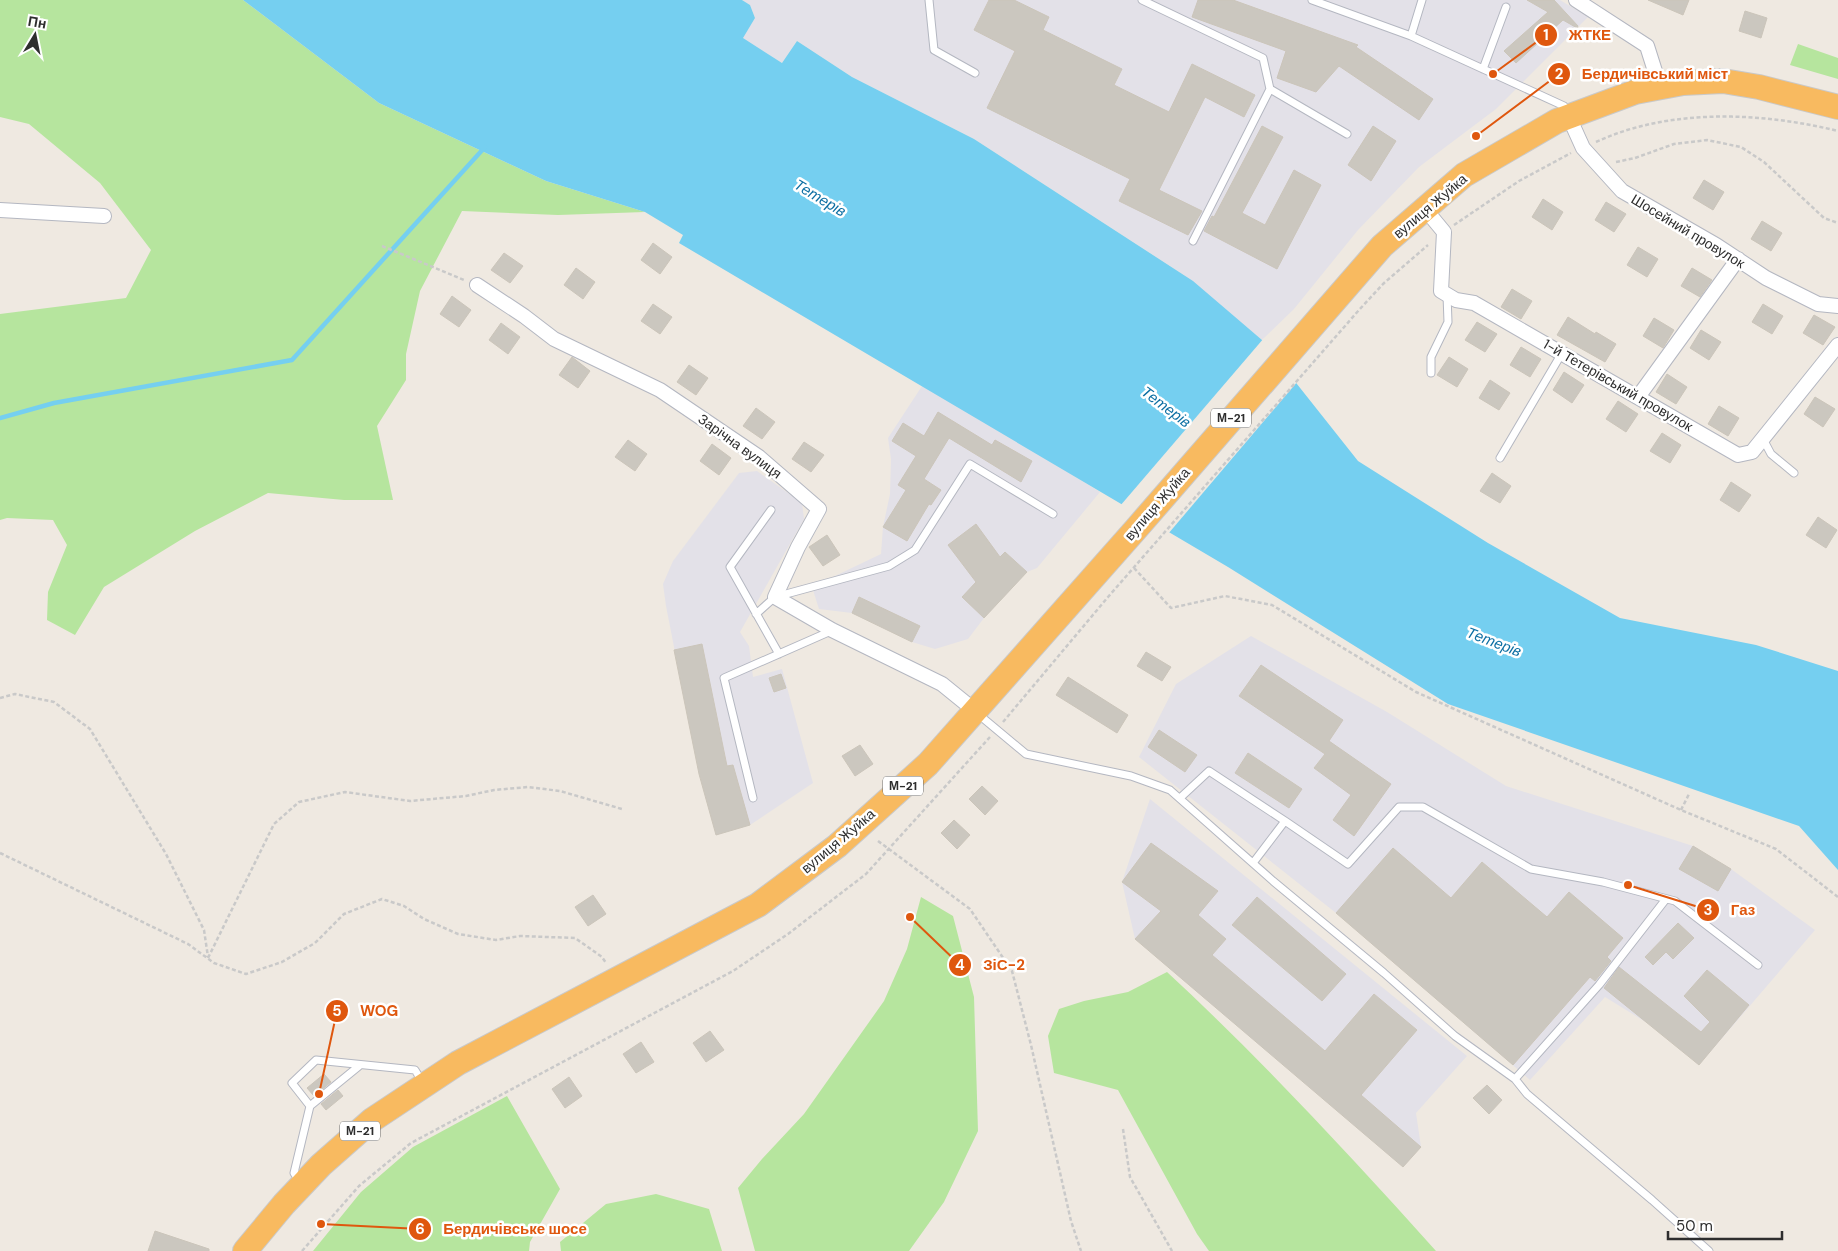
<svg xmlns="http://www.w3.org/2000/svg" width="1838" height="1251" viewBox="0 0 1838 1251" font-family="'DM Sans',sans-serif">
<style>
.industrial{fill:#e3e1e8}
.green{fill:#b6e59e}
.water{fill:#75cff0}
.pier{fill:#efe9e1}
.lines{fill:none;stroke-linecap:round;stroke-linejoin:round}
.stream{stroke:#75cff0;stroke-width:4.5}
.building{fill:#cbc7bf;stroke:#cbc5ba}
.service-casing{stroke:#b4b7c1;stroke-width:9}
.minor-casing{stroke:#b4b7c1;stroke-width:16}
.trunk-casing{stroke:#c9c9c9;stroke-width:26}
.path{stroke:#c9c9c9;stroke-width:2.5;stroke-dasharray:4 2.5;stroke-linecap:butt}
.service{stroke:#fff;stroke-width:7}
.minor{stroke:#fff;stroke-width:14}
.trunk{stroke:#f8ba60;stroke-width:24}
.labels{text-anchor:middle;stroke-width:5;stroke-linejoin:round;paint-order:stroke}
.shield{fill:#fff;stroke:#6d6d6d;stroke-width:1}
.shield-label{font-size:12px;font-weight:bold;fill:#2e2e2e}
.street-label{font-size:14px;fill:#2e2e2e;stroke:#fff}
.water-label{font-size:15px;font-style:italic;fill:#0d6fa3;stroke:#fff}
.leader{fill:none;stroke:#df570e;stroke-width:2}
.callout-dot{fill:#df570e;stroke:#fff;stroke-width:2}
.mark-label{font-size:15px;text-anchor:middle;font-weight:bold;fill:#fff}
.callout-label{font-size:15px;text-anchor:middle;font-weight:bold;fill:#df570e;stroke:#fff;stroke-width:5;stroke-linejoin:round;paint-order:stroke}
</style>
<rect width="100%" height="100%" fill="#efe9e1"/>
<path class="industrial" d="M742,0H1560L1588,17L1496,109L1419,167L1358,230L1294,309L1262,340L1184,275L974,139L852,77L797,41L782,63L742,38L755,18L750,5Z
M924,383L1100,492L1037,568L1027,572L984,618L968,639L935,649L912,642L852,613L819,609L812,587L881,554L883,527L890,494L891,459L888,438Z
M757,471L802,503L804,519L740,632L749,646L753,677L782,669L813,783L750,825L716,835L695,754L666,606L663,584L673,561L739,473Z
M1251,636L1387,712L1506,786L1693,846L1731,869L1815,930L1699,1065L1657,1029L1605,997L1530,1080L1336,913L1139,757L1176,684Z
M1150,799L1467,1056L1416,1113L1421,1147L1403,1167L1135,939L1122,882Z"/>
<path class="green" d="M0,0H243L379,103L546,181L645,212L558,215L462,211L420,291L406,354V380L377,426L393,500H344L268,493L195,531L104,587L75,635L47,620L48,592L67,545L53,520L7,518L0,520V314L126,298L151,250L100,183L29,124L0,117Z
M1798,44L1838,58V79L1790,65Z
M921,897L953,916L974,997L978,1131L944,1202L909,1251H755L738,1188L762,1159L804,1114L884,1001L907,949Z
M1167,972C1262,1060 1350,1155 1436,1251H1209L1197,1234L1118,1090L1054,1073L1048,1036L1059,1009L1084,1001L1128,992Z
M507,1096L560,1189L530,1242L529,1251H313L361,1192L413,1147Z
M656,1194L709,1209L722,1251H561L560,1242L606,1204Z"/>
<path class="water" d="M243,0H742L750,5L755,18L743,38L782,63L797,41L852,77L974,139L1193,281L1262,340L1358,461L1488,543L1620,618L1756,645L1838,671V870L1799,826L1448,704L1228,567L679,243L683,235L645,212L546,181L379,103Z"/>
<path class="pier" d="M1264,338L1298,381L1168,534L1120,506Z"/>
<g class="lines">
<path class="stream" d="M0,418L54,403L292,360L485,147"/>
</g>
<path class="building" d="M989,0H1014L1049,17L1043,30L1122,69L1114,85L1169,112L1192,64L1255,95L1244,117L1205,97L1159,190L1202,211L1188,235L1119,201L1130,179L987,108L1015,51L974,30Z
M1198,0H1233L1358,45L1356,47L1433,99L1419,120L1339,66L1316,92L1277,78L1286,51L1192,17Z
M1527,0H1554L1578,26L1577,28L1563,20L1516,63L1504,51L1548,12Z
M1648,0H1689L1683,15Z
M1745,11L1767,18L1761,38L1739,31Z
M1262,126L1283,137L1242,213L1265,225L1294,170L1321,185L1277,269L1204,231L1212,216L1214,217Z
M1373,126L1396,141L1371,181L1348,165Z
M1704,180L1724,192L1713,210L1693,198Z
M1543,199L1563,212L1552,230L1532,217Z
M1606,202L1626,214L1614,232L1595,220Z
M1762,221L1782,233L1771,251L1751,239Z
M653,243L672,257L660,274L641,260Z
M1638,247L1658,259L1647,277L1627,265Z
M504,253L523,266L510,283L491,270Z
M576,268L595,282L583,299L564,285Z
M1692,268L1712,280L1700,297L1681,286Z
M1512,289L1532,301L1521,319L1501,307Z
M452,296L471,310L459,327L440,314Z
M653,304L672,317L660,334L641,321Z
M1763,304L1783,316L1772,334L1752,322Z
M1814,315L1835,327L1823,345L1803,333Z
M1568,317L1595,334L1596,332L1616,344L1605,362L1557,335Z
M1654,318L1674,330L1663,348L1643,336Z
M1477,322L1497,334L1485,352L1465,340Z
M501,323L520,337L508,354L489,340Z
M1701,330L1721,342L1709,360L1690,348Z
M1521,347L1541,359L1530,377L1510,365Z
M572,357L590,371L578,388L559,375Z
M1449,357L1468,369L1457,387L1437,375Z
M689,365L708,378L696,395L677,382Z
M1564,372L1584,385L1572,403L1553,390Z
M1667,374L1687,387L1676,404L1656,392Z
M1490,380L1510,393L1499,410L1479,398Z
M1815,397L1835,409L1823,427L1804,414Z
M1618,401L1638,414L1626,432L1606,419Z
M1719,406L1739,418L1728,436L1708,424Z
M756,408L775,422L762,439L743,426Z
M938,412L992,445L995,440L1032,461L1021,482L949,438L924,479L941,490L931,505L929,504L907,541L883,527L906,490L898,485L916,456L892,441L903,423L924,436Z
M1662,433L1681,445L1670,463L1650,451Z
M628,440L647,454L635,471L615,457Z
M804,442L824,455L811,472L792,459Z
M712,444L731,458L719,475L700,461Z
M1492,473L1511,486L1500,503L1480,491Z
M1731,482L1751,495L1739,512L1720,500Z
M1818,517L1837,530L1826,548L1806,535Z
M976,524L1000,557L1005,552L1027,572L984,618L962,597L976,582L948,545Z
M827,535L840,555L823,566L809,547Z
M859,597L920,626L912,642L852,613Z
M702,644L727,766L733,765L750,825L716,835L699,774L674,650Z
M1146,652L1171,667L1162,681L1137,666Z
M1261,665L1343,720L1329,741L1391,784L1354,836L1333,820L1351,795L1314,768L1325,754L1239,696Z
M781,674L786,688L774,692L769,678Z
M1068,677L1128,715L1117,733L1056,695Z
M1159,730L1197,755L1185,772L1148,747Z
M860,745L873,764L855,776L842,756Z
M1248,753L1302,789L1289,808L1235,773Z
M982,786L998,801L985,815L969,799Z
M954,820L970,835L957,849L941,833Z
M1151,843L1218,891L1198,915L1226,939L1212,955L1325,1051L1374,994L1417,1030L1361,1095L1421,1147L1403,1167L1135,939L1161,911L1122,882Z
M1693,846L1731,869L1718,891L1679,869Z
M1393,848L1451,898L1482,862L1547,917L1569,892L1623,938L1607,957L1611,961L1595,981L1590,977L1513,1065L1336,913Z
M593,895L606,914L588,926L575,907Z
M1257,897L1346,974L1322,1001L1232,925Z
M1678,923L1694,938L1673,959L1666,952L1653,965L1645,957Z
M1619,967L1701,1032L1710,1022L1684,996L1707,970L1749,1005L1699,1065L1604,988Z
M710,1031L724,1050L706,1062L693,1043Z
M641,1042L654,1062L636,1073L623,1054Z
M324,1074L331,1082L314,1096L307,1088Z
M569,1077L582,1096L565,1108L552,1089Z
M1487,1085L1502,1100L1489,1114L1473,1098Z
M338,1090L343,1096L326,1110L321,1104Z
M155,1231L209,1249V1251H148Z"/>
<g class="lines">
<g class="service-casing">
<path id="service" d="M929,0L934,50L975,73
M1142,0L1263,58L1270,89L1347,134
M1312,0L1411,36L1564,106L1568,114
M1411,36L1422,0
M1483,69L1506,7
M1193,241L1270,89
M1431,373V357L1448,322L1447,295
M1763,439L1771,454L1794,473
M1500,458L1562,353
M771,510L730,567L779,654
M756,614L775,597L889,566L915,550L970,464L1053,514
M978,714L1026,754L1131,776L1170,790L1273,881L1384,973L1455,1036L1515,1079L1599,985L1666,899
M753,798L724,678L831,631
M1180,798L1209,771L1285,821L1253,863
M1285,821L1348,864L1399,807H1423L1531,869L1603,882L1675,901L1758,965
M1515,1079L1527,1094L1652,1200L1709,1251
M310,1106L359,1066
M300,1182L294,1173L310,1106L292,1083L316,1060L415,1070L423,1083"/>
</g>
<g class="minor-casing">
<path id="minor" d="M1576,0L1647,46L1660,87
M1569,117L1583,148L1622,191L1716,245L1766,278L1818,304L1838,306
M1425,209L1444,232L1441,291L1456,300L1474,303L1738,455L1752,452L1838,345
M0,210L104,216
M477,285L524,316L554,339L660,390L759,457L819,509L798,547L775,597L832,630L942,684L974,710
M1638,397L1738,259"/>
</g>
<g class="trunk-casing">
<path id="trunk" d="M245,1251L284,1204L321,1165L372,1120L458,1063L758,905L837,846L928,764L1136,529L1382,246L1464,175L1557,121L1635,92L1683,83L1723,81L1759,87L1838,107"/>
</g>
<path class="path" d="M1596,142C1669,108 1761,112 1838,131
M1616,162L1635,158L1674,144L1707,140L1741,147L1764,162L1824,218L1838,223
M1454,225L1519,181L1571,153
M382,246L464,280
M1134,568L1171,608L1225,596L1272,605L1416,692L1681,810L1776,849L1838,897
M0,698L15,694L54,702L90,729L166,854L204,930L208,957
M1003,722L1108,597L1359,310L1383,284L1428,245
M1681,810L1689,794
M878,841L970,909L1012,971L1031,1045L1071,1221L1081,1251
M0,853L188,944L214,963L246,974L282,962L315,943L344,914L382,899L404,906L424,919L458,934L496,940L520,936L575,938L602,957L606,963
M208,958L274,824L299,802L345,792L410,801L466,796L494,790L528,787L560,791L622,809
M1123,1129L1130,1177L1172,1251
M302,1251L359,1186L411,1143L733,971L788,934L866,874L990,737"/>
<use href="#service" class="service"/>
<use href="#minor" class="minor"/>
<use href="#trunk" class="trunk"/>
</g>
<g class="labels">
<g class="shield">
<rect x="1211" y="408.5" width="40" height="19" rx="4"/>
<rect x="883" y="776.5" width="40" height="19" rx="4"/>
<rect x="340" y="1121.5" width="40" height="19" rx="4"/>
</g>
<g class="shield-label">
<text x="1231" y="422">М-21</text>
<text x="903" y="790">М-21</text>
<text x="360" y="1135">М-21</text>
</g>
<g class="street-label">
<text transform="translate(1430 206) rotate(-40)" y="5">вулиця Жуйка</text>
<text transform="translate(1688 231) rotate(31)" y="5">Шосейний провулок</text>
<text transform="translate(1618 385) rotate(30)" y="5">1-й Тетерівський провулок</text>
<text transform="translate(740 446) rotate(36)" y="5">Зарічна вулиця</text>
<text transform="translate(1157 504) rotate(-49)" y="5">вулиця Жуйка</text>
<text transform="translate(838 841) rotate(-40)" y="5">вулиця Жуйка</text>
</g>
<g class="water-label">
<text transform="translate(820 198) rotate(31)" y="5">Тетерів</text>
<text transform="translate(1166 407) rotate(37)" y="5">Тетерів</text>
<text transform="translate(1494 642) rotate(21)" y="5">Тетерів</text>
</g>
</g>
<path class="leader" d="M1493 74L1546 35M1476 136L1559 74M1628 885L1708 910M910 917L960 965M319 1094L337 1011M321 1224L420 1229"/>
<g class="callout-dot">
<circle cx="1493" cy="74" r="5"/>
<circle cx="1476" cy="136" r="5"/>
<circle cx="1628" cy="885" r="5"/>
<circle cx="910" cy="917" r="5"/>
<circle cx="319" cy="1094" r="5"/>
<circle cx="321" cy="1224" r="5"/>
<circle cx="1546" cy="35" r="12"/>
<circle cx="1559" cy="74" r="12"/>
<circle cx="1708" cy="910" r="12"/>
<circle cx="960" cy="965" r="12"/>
<circle cx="337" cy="1011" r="12"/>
<circle cx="420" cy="1229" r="12"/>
</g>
<g class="mark-label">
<text x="1546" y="40">1</text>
<text x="1559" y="79">2</text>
<text x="1708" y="915">3</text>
<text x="960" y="970">4</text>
<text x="337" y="1016">5</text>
<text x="420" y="1234">6</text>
</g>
<g class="callout-label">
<text x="1590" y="40">ЖТКЕ</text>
<text x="1655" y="79">Бердичівський міст</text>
<text x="1743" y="915">Газ</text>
<text x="1004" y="970">ЗіС-2</text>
<text x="379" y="1016">WOG</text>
<text x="515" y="1234">Бердичівське шосе</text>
</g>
<g transform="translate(35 35) rotate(10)" stroke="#ffffff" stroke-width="4" paint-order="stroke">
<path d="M0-4L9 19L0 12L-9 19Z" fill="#2e2e2e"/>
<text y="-8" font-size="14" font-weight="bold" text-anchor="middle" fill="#2e2e2e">Пн</text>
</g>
<path d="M1668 1231v8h114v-8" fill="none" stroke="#2e2e2e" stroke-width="2.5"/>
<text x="1676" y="1231" font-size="15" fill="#2e2e2e" stroke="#ffffff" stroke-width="4" paint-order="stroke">50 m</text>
</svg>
